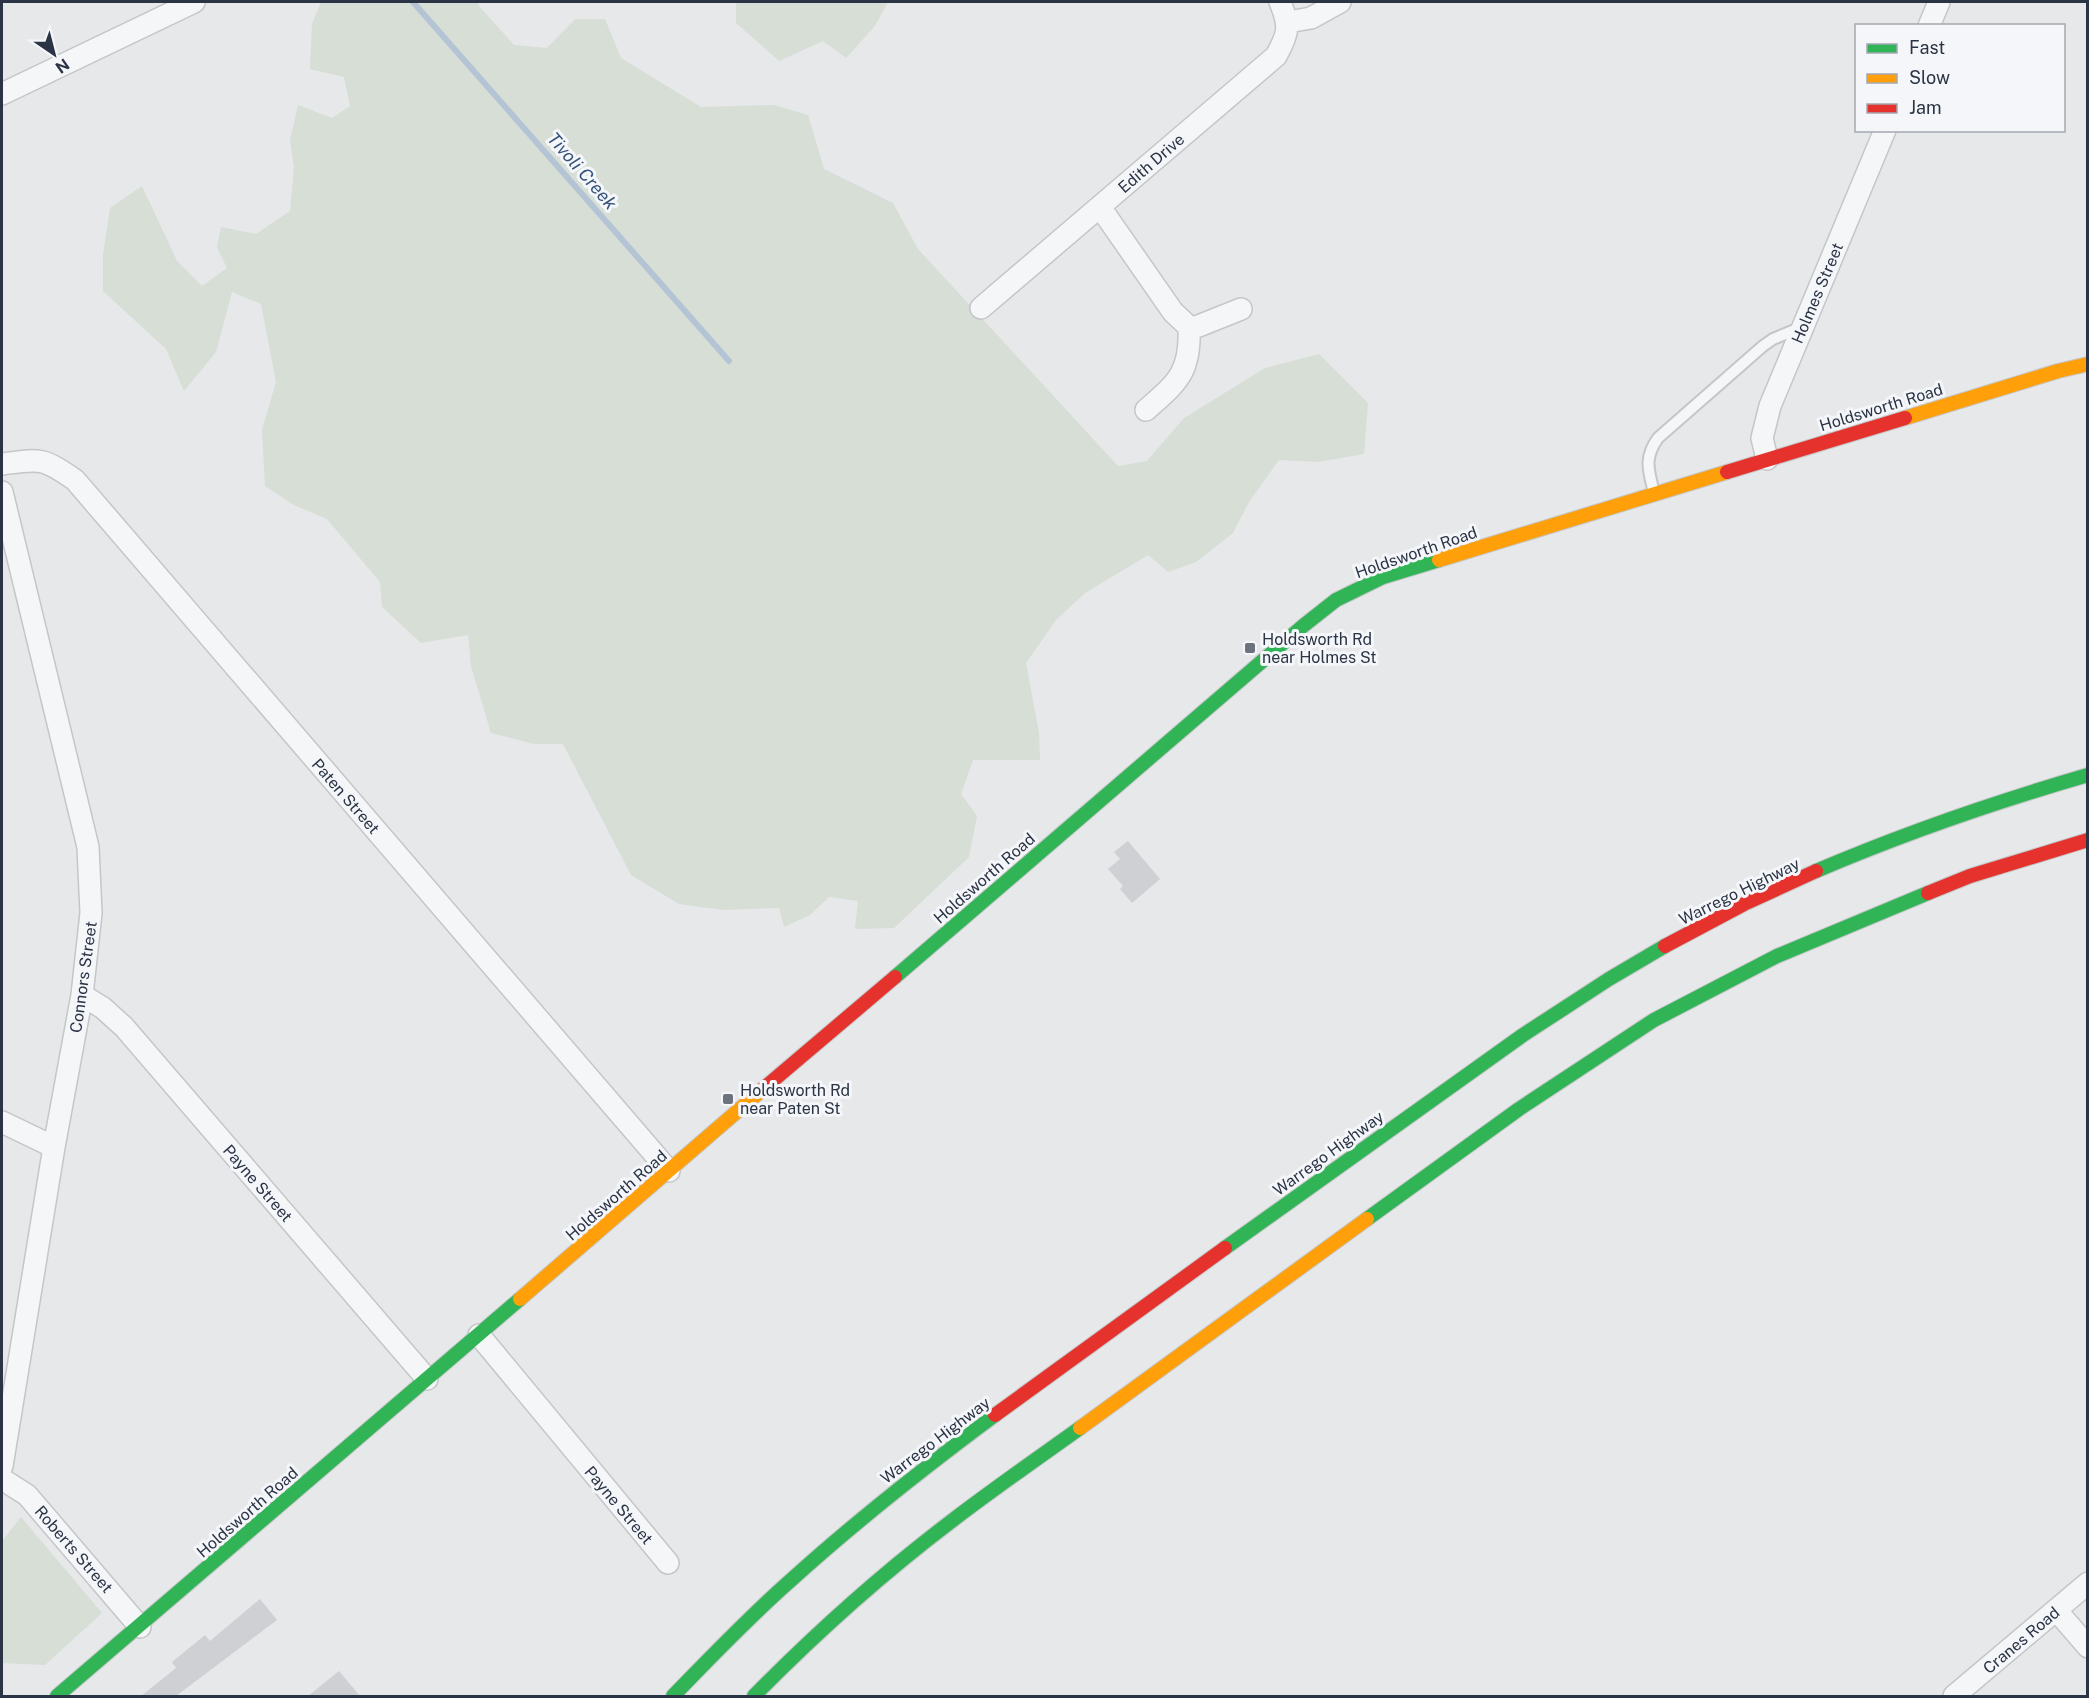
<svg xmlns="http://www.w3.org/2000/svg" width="2089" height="1698" viewBox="0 0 2089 1698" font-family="'Public Sans',sans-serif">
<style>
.green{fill:#d6ded6}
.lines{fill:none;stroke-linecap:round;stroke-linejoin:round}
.stream{stroke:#b4c4d5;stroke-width:6}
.building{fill:#ced0d3}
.lane-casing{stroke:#c4c6c8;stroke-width:14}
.street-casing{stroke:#c4c6c8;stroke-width:24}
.fast-casing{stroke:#c4c6c8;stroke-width:16}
.slow-casing{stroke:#c4c6c8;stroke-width:16}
.jam-casing{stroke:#c4c6c8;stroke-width:16}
.lane{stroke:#f5f6f7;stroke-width:10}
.street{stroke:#f5f6f7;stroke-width:21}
.fast{stroke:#30b455;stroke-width:14}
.slow{stroke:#ff9f0a;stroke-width:14}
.jam{stroke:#e5322d;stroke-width:14}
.poi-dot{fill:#6c737f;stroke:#f4f6f9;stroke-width:2}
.labels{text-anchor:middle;stroke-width:6;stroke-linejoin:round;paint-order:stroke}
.street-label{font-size:16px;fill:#2b3445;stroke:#f4f6f9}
.poi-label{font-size:16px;fill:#2b3445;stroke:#f4f6f9;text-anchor:start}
.water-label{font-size:18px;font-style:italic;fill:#34527a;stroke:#f4f6f9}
</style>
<rect width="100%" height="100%" fill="#e6e8ea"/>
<path class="green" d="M321,2H478L479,6L514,45L547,48L575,19H605L621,58L701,107L774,105L808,115L824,169L893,203L918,249L1118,466L1147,461L1184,418L1265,368L1319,354L1368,403L1364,454L1318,462L1279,460L1249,502L1233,533L1196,562L1168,572L1148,555L1085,593L1056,620L1026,663L1039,733L1040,760H973L961,794L977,816L969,857L894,928L855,929L858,901L829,897L810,915L784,927L779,908L723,910L679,904L631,875L563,744H534L491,733L471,666L468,635L421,643L382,607L380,582L327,519L294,505L265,486L262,430L276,382L261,304L232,292L216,352L184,391L166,349L103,291V254L110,208L142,186L177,261L202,286L227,268L217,247L221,227L256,234L290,211L294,167L290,140L298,105L332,118L350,106L344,77L310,69L312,24Z
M736,2H888L875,26L846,58L823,41L779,61L736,23Z
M21,1517L102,1613L45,1665L2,1663V1541Z"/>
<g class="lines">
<path class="stream" d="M413,2L729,361"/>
</g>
<path class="building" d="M1128,841L1160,879L1132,903L1120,889L1123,886L1108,869L1120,859L1114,852Z
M260,1599L277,1620L176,1696H141L176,1668L172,1662L205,1635L210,1641Z
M339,1671L360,1696H308Z"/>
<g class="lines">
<g class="lane-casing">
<path id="lane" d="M1654,493C1649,471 1643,459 1658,438L1763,346L1773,339L1802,327"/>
</g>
<g class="street-casing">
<path id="street" d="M1288,22L1311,18L1340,2
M1929,26L1939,2
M2,94L194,2
M1100,207L1173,312L1189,327H1196L1241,309
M981,308L1276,56C1289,33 1290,26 1280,2
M1146,410C1178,382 1191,372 1189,327
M1767,459L1762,438L1770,406L1885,130
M2,464C40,459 42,457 75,480L669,1171
M2,492L88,847L91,913L82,995L54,1147L2,1466
M82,995L103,1008L124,1027L427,1379
M2,1122L54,1147
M479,1335L668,1563
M2,1479L27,1495L140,1627
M2056,1610L2088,1647
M1954,1696L2088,1583"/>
</g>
<g class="fast-casing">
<path id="fast" d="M1816,871C1905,833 1995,802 2088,775
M895,977L1303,626L1336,600L1383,577L1439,560
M1367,1219L1519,1109L1654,1020L1777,956L1928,893
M1225,1248L1523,1035L1609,979L1665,946
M57,1696L520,1299
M673,1696C711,1657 749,1617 790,1581C855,1522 925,1467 995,1415
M754,1696C816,1633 883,1573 953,1520C995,1488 1038,1458 1080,1428"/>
</g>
<g class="slow-casing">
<path id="slow" d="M1905,418L2058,371L2088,364
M1439,560L1727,472
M520,1299L763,1089
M1080,1428L1367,1219"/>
</g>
<g class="jam-casing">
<path id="jam" d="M1727,472L1905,418
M1928,893L1970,876L2088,840
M1665,946L1744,904L1816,871
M763,1089L895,977
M995,1415L1225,1248"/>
</g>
<use href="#lane" class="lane"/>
<use href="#street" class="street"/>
<use href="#fast" class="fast"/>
<use href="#slow" class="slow"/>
<use href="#jam" class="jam"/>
</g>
<g class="poi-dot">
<rect x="1244" y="642" width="12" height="12" rx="3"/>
<rect x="722" y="1093" width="12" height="12" rx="3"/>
</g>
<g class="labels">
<g class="street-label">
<text transform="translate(1151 163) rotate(-41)" y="6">Edith Drive</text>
<text transform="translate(1817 293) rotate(-67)" y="6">Holmes Street</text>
<text transform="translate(1881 407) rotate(-17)" y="6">Holdsworth Road</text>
<text transform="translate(1416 552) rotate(-19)" y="6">Holdsworth Road</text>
<text transform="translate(346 796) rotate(49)" y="6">Paten Street</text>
<text transform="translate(984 878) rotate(-41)" y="6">Holdsworth Road</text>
<text transform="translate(1739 891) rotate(-26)" y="6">Warrego Highway</text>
<text transform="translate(83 977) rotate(-82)" y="6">Connors Street</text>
<text transform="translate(1328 1153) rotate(-36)" y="6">Warrego Highway</text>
<text transform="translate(258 1183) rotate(49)" y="6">Payne Street</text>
<text transform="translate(616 1195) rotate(-41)" y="6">Holdsworth Road</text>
<text transform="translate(935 1440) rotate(-37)" y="6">Warrego Highway</text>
<text transform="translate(619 1505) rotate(50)" y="6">Payne Street</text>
<text transform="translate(247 1512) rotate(-41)" y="6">Holdsworth Road</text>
<text transform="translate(74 1549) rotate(49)" y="6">Roberts Street</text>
<text transform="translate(2021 1640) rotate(-40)" y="6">Cranes Road</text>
</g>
<g class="poi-label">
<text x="1262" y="645">Holdsworth Rd<tspan x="1262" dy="18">near Holmes St</tspan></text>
<text x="740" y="1096">Holdsworth Rd<tspan x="740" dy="18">near Paten St</tspan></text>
</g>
<g class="water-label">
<text transform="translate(582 171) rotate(49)" y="6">Tivoli Creek</text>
</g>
</g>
<rect width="2089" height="1698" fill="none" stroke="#2b3445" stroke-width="6"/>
<rect x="1855" y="24" width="210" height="108" fill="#f4f6f9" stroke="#a4a8b1" stroke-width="1.5"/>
<rect x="1867" y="44" width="30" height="9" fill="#30b455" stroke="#a4a8b1" stroke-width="1.5"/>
<text x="1909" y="54" font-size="18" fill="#2b3445">Fast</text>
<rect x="1867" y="74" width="30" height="9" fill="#ff9f0a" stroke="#a4a8b1" stroke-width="1.5"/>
<text x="1909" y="84" font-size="18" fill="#2b3445">Slow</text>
<rect x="1867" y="104" width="30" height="9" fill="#e5322d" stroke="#a4a8b1" stroke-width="1.5"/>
<text x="1909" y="114" font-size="18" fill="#2b3445">Jam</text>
<g transform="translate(54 54) rotate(145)" stroke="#f4f6f9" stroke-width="4.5" paint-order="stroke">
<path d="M0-4.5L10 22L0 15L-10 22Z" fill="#2b3445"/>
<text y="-9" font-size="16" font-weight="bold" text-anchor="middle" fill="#2b3445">N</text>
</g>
</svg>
